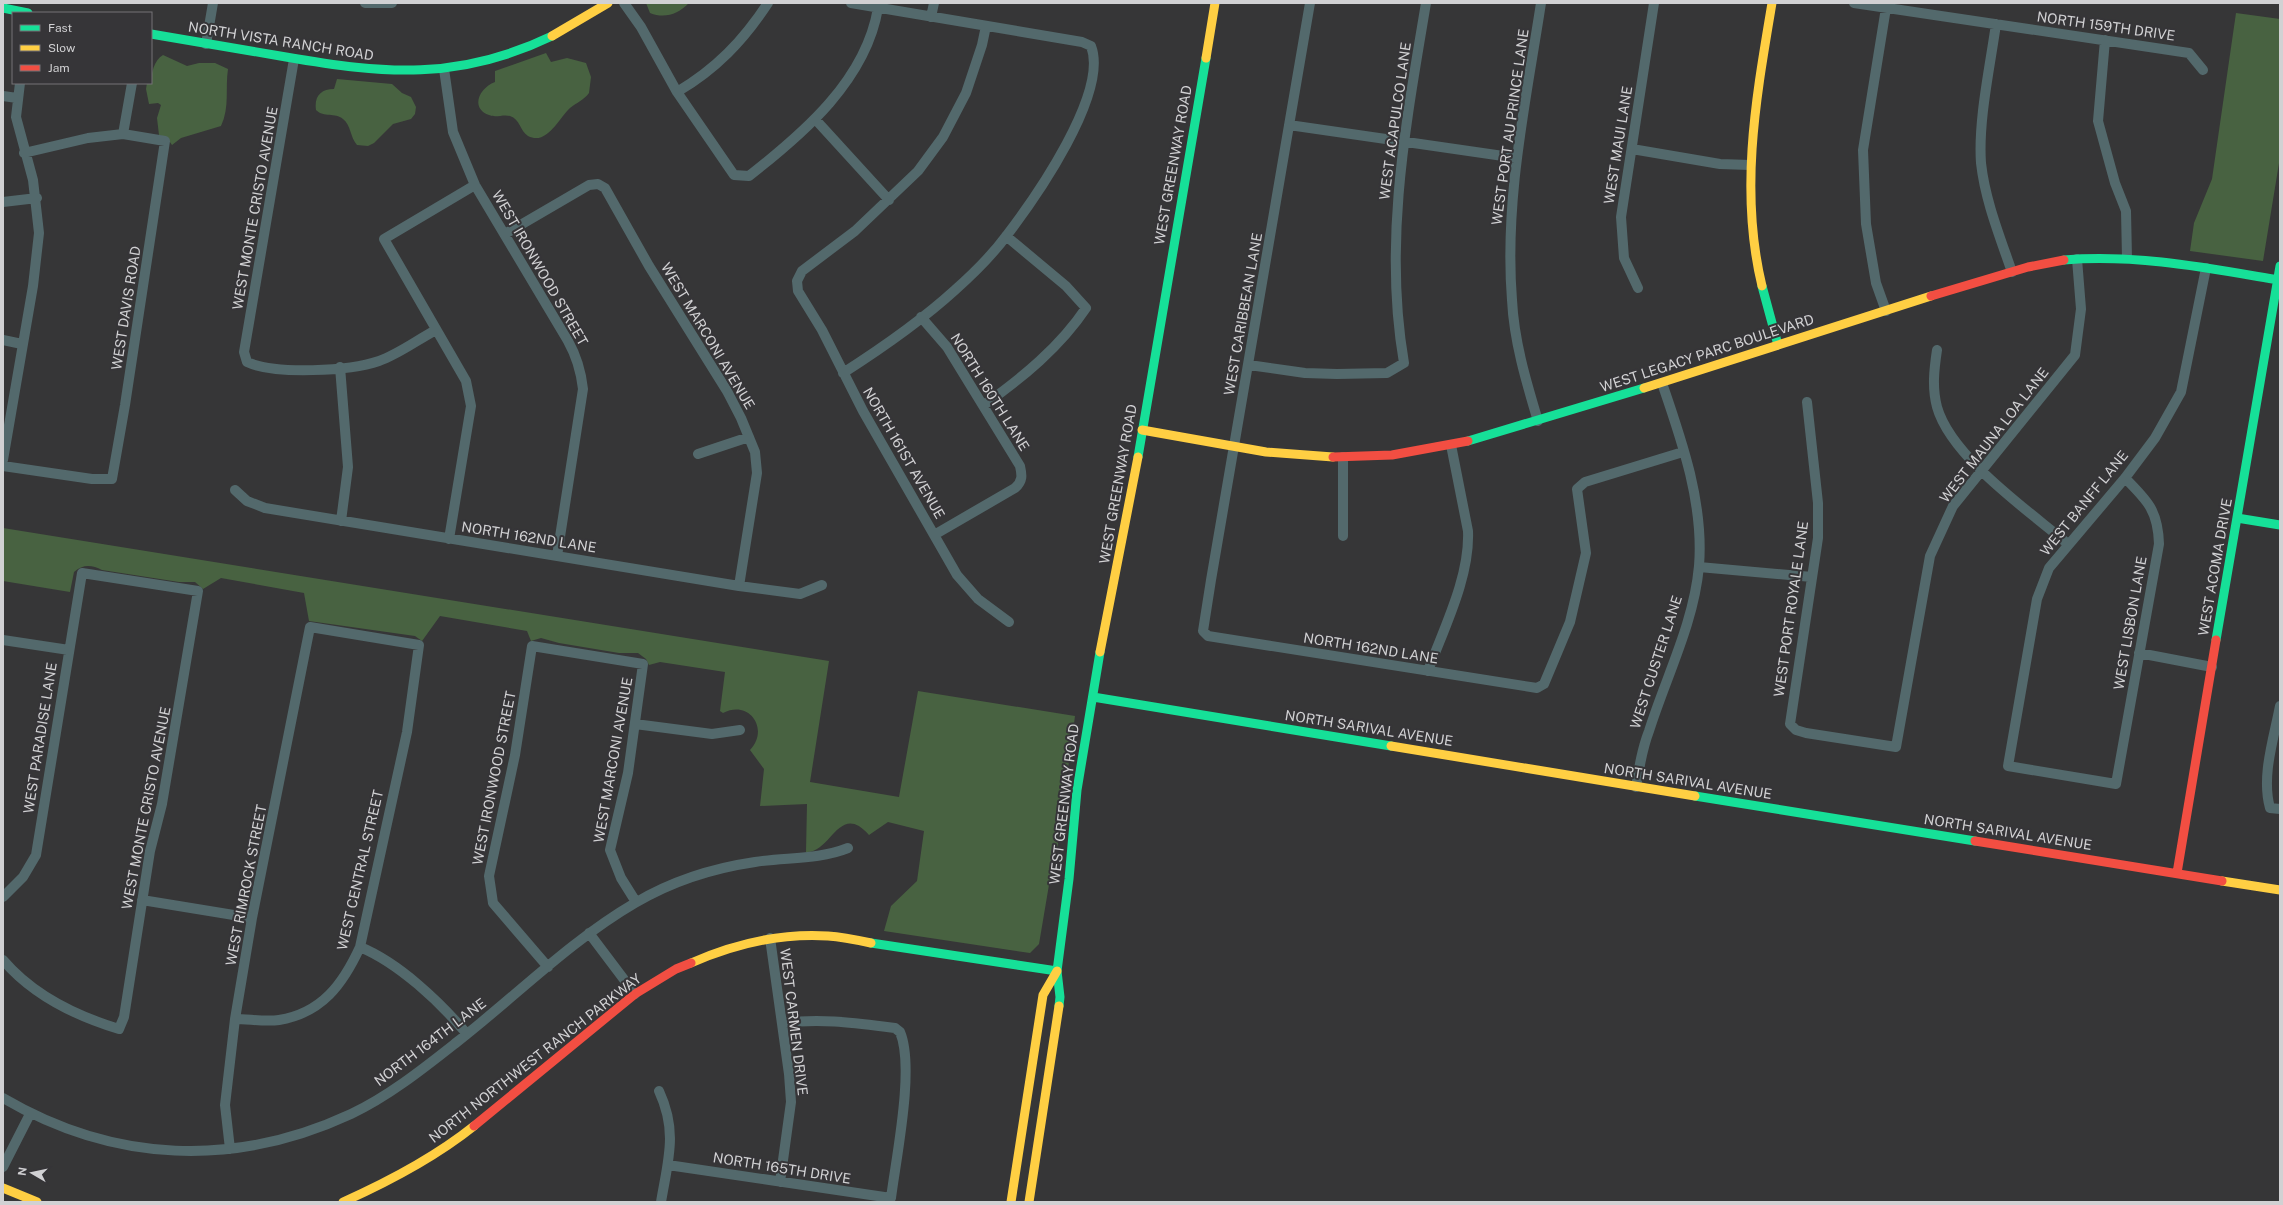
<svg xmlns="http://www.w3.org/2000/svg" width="2283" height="1205" viewBox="0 0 2283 1205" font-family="'Public Sans',sans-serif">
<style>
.green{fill:#486241}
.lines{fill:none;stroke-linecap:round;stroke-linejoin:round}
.street{stroke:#53696c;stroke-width:10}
.fast{stroke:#16e098;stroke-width:9}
.slow{stroke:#ffcf43;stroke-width:9}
.jam{stroke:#f24e42;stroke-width:9}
.labels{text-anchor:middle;stroke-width:4;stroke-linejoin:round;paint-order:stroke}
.street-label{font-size:14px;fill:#d1d1d3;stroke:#363538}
</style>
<rect width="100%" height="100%" fill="#363637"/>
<path class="green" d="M646,3H689C678,14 665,19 650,13Z
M2236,13L2280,19V157L2263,261L2190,251L2194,223L2212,179Z
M546,53L551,62L567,58L586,63L591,77L589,93C584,100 576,103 570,108C559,118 547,146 528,136C520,131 520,119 510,116C503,114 496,118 489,115C470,108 479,88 495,82V71Z
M163,55L187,66L199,63H215L228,69C225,88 230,107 221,126L181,138L172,145L167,138L159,135L157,118L161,105L158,103L149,104L146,89L147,83H151C151,74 154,60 163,55Z
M337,79L392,84L402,93L411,97L416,107L415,114L411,119L393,124L374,143L368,146L357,145C350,137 351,125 343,119C335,112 324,118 316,110C314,96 321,89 334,89Z
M3,528L829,661L810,782L899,797L918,691L1075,716L1058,844L1052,867L1039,944L1030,953L884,931L891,906L917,881L924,831L888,822L869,835C839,801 831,854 806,852L807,804L760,806L764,769L750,750C770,729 749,699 723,713L720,711L725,672L660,662L649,665L646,659L638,653H619L559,643L541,638L531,641L527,631L440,616L422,641L415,636L309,621L304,593L221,578L203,589L195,582H179L102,570C92,565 83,564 74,572L70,592L3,581Z"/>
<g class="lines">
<path class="street" d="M365,3H392
M624,3L641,27L677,92L734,175L749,176C804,133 866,80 878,8
M1310,3L1211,580L1203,631L1208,636L1537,688L1544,684L1570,622L1586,553L1577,489L1585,482L1683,452
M1854,3L2189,53L2203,70
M931,17L934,3
M1996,24C1990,67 1978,121 1981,163C1985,200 2000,237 2012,272
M986,26L982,45L966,93L943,137L918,171L855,231L802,271L797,281L798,291L822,330L863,411L957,575L978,599L1009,622
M2105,40L2098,121L2115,183L2126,211L2127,258
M206,44L213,3
M294,59L244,352L247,362C275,375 350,371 379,361C399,354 417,340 436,330
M444,69L453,132L475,185L568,341C577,357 581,371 583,389L557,556
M677,92C716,69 743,41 768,3
M3,96L17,98
M815,119L889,200
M1289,125L1517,158
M123,134L132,83
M1632,149L1720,164L1750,165
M3,202L37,198
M505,234L589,185L598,184L605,188L649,266L727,391L741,418L755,452L757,473L739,586
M1638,288L1624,258L1621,217L1654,3
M1886,311L1876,283L1866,224L1863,150L1886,8
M921,317L947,347L1020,466C1022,475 1023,481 1015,488L934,535
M3,340L22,344
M1937,350C1934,370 1932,388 1937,407C1951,457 2029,511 2068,544
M1249,365L1305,373L1337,374L1387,373L1404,363C1383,242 1406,123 1426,3
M340,367L348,467L341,521
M843,373C882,348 921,321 955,290C973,274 993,254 1007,235C1036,197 1109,93 1091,46L1082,42L851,3
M1807,402L1818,503V538L1790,724L1796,730L1806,733L1896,747L1930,556L1953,506L2075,355L2081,309L2077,259
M984,405C1022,378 1060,347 1086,308L1066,286L1006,236
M1538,421C1526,381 1514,341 1512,300C1504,200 1526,101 1541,3
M698,454L749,437
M3,460L33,286L39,233L33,180L16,117L20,83
M3,466L92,479H112L125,405L165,141L123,134L88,138L24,153
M2125,478C2148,501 2158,511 2159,544L2116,784L2008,766L2037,599L2049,568L2125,478L2155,438L2181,392L2206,268
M235,490L247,501L265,508L739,586L800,594L822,585
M1343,536V457
M449,539L471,406L466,381L384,239L475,185
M1699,567L1812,577
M3,640L69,650
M2139,653L2212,667
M1428,671C1444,628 1470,577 1468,531L1451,445
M2280,706C2274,738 2261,776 2270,808L2280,809
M635,724L712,734L740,730
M1636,787C1639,768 1642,749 1649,731C1666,677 1694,623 1699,566C1704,504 1682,441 1662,383
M3,897L23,877L36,855L82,573L198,591L162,804L150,851L124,1017L119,1029C76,1016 32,994 3,960
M142,900L252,918
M589,933L635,994
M770,938L789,1074L791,1102L780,1182
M360,947C399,963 440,1002 467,1034
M548,967L493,903L489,876L515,755L532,646L643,664L628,773L610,850L621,878L636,902
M659,1091C678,1132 668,1160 661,1202
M3,1098C114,1163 235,1168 351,1114C389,1096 424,1068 457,1042C516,996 570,941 635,903C672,881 714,868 755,862C787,857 818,860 848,848
M230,1149L225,1105L235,1019L252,918L310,627L419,645L407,732L360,947C343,984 322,1013 279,1020C265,1022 249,1019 235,1019
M668,1165L891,1198C896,1158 915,1067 900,1032L895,1028C855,1023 823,1018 782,1023
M3,1167L30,1114"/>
<path class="fast" d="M3,8L28,13
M151,34C196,42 241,49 286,57C384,74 459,81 552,36
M2064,260C2137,254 2207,268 2278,280
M1762,286L1778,345
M1468,441L1644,388
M1138,457L1206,58
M2237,518L2280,525
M2216,640L2280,266
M1093,697L1391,746
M1695,796L1975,841
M871,943L1057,971
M1059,1006L1060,997L1057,971L1069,879L1077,790L1100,652"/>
<path class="slow" d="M552,36L608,3
M1206,58L1215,3
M1762,286C1739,191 1756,98 1772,3
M1644,388L1931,296
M1142,430L1266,452L1333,457
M1100,652L1138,457
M1391,746L1695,796
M2222,881L2280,890
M691,963C734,944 781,933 828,936C843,937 857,940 871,943
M3,1188L37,1202
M343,1202C390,1181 434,1158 474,1126
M1011,1202L1043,995L1057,971
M1029,1202L1059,1006"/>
<path class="jam" d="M1931,296L2028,267L2064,260
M1333,457L1392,455L1468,441
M1975,841L2222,881
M2177,873L2216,640
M474,1126L635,994L676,969L691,963"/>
</g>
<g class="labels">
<g class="street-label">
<text transform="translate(2106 26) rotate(8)" y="5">NORTH 159TH DRIVE</text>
<text transform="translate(281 41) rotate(9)" y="5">NORTH VISTA RANCH ROAD</text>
<text transform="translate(1395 121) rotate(-82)" y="5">WEST ACAPULCO LANE</text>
<text transform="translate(1510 127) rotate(-82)" y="5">WEST PORT AU PRINCE LANE</text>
<text transform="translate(1618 145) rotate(-81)" y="5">WEST MAUI LANE</text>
<text transform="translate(1173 165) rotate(-80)" y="5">WEST GREENWAY ROAD</text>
<text transform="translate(255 208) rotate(-80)" y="5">WEST MONTE CRISTO AVENUE</text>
<text transform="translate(540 268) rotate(60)" y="5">WEST IRONWOOD STREET</text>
<text transform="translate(126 308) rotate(-81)" y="5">WEST DAVIS ROAD</text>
<text transform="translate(1243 314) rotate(-80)" y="5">WEST CARIBBEAN LANE</text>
<text transform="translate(708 336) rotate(59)" y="5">WEST MARCONI AVENUE</text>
<text transform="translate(1707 353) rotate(-18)" y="5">WEST LEGACY PARC BOULEVARD</text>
<text transform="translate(990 392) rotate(58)" y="5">NORTH 160TH LANE</text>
<text transform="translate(1994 435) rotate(-52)" y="5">WEST MAUNA LOA LANE</text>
<text transform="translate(904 453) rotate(60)" y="5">NORTH 161ST AVENUE</text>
<text transform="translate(1118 484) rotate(-80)" y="5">WEST GREENWAY ROAD</text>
<text transform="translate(2084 503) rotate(-51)" y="5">WEST BANFF LANE</text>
<text transform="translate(529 537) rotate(9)" y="5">NORTH 162ND LANE</text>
<text transform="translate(2215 567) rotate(-80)" y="5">WEST ACOMA DRIVE</text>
<text transform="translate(1791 609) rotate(-82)" y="5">WEST PORT ROYALE LANE</text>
<text transform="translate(2130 623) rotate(-80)" y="5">WEST LISBON LANE</text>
<text transform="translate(1371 648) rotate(9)" y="5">NORTH 162ND LANE</text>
<text transform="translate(1656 662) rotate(-72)" y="5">WEST CUSTER LANE</text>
<text transform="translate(1369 728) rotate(9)" y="5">NORTH SARIVAL AVENUE</text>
<text transform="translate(40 738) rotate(-81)" y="5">WEST PARADISE LANE</text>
<text transform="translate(613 760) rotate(-80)" y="5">WEST MARCONI AVENUE</text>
<text transform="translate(494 778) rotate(-79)" y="5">WEST IRONWOOD STREET</text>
<text transform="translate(1688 781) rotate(9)" y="5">NORTH SARIVAL AVENUE</text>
<text transform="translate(1064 804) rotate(-83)" y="5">WEST GREENWAY ROAD</text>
<text transform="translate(146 808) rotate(-79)" y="5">WEST MONTE CRISTO AVENUE</text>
<text transform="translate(2008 832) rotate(9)" y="5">NORTH SARIVAL AVENUE</text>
<text transform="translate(360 870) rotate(-77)" y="5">WEST CENTRAL STREET</text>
<text transform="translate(246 885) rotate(-79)" y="5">WEST RIMROCK STREET</text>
<text transform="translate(794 1022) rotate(83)" y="5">WEST CARMEN DRIVE</text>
<text transform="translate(430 1042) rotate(-37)" y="5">NORTH 164TH LANE</text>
<text transform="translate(535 1058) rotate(-38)" y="5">NORTH NORTHWEST RANCH PARKWAY</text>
<text transform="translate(782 1168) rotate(9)" y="5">NORTH 165TH DRIVE</text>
</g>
</g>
<rect width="2283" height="1205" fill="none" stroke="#d1d1d3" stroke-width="8"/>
<rect x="12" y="12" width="140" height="72" fill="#363538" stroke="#747376"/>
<rect x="20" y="25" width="20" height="6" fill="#16e098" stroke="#747376"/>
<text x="48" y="32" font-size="12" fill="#d1d1d3">Fast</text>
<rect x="20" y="45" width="20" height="6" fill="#ffcf43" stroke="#747376"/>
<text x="48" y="52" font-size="12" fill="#d1d1d3">Slow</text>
<rect x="20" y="65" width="20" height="6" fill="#f24e42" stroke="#747376"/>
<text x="48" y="72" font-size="12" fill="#d1d1d3">Jam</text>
<g transform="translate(32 1173) rotate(279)" stroke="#363538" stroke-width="3" paint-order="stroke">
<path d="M0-3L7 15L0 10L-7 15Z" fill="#d1d1d3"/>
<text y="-6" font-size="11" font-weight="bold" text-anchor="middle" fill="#d1d1d3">N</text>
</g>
</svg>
